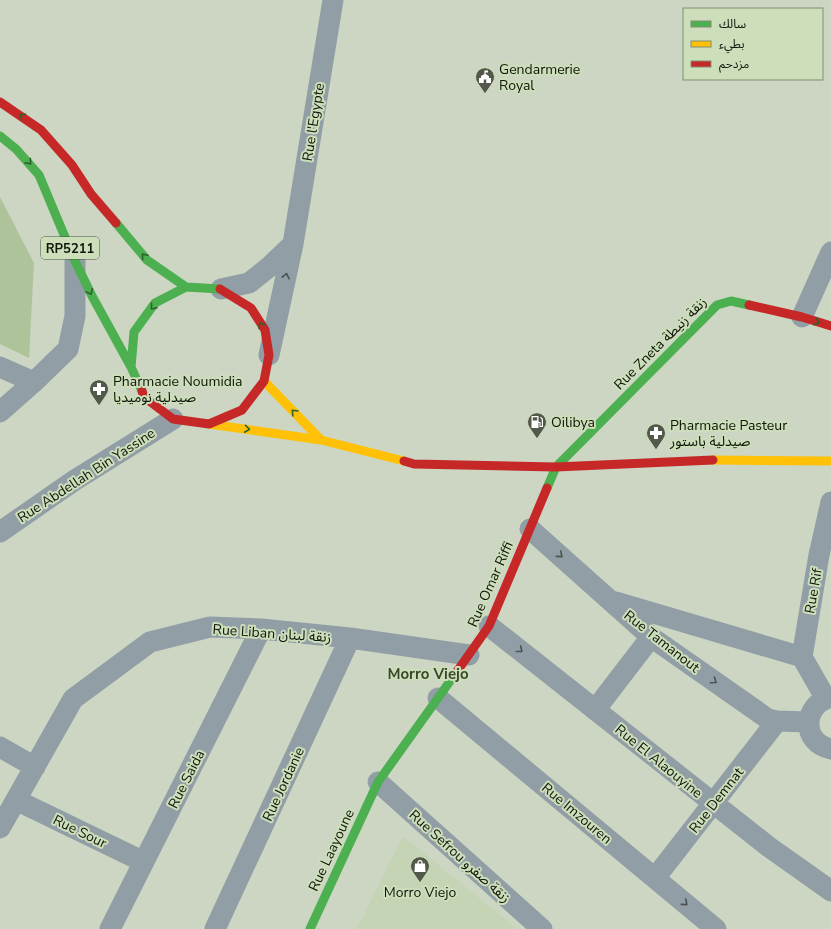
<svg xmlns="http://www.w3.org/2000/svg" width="831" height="929" viewBox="0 0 831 929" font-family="'Nunito Sans','Noto Sans Arabic',sans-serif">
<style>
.built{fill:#c4d4b4}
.green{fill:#afc39b}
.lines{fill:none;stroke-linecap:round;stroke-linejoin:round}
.street{stroke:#919ea6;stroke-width:21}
.fast{stroke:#4caf50;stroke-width:9}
.slow{stroke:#ffc107;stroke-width:9}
.jam{stroke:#c62828;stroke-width:9}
.oneway{stroke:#2e622c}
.oneway2{stroke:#4a5350}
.labels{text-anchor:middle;stroke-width:4;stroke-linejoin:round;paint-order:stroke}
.shield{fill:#ccdeba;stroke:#48523e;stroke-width:1}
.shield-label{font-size:13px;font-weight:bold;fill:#101609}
.poi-label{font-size:14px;fill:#101609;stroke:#ccdeba;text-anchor:start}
.street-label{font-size:14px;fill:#101609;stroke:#ccdeba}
.neighbourhood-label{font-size:15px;font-weight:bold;fill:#394829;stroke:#ccdeba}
</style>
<rect width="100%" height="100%" fill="#ccd6c2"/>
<path class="built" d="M403,836L517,929H357Z"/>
<path class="green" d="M0,197L34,263L29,358L0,344Z"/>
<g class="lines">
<path class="street" d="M221,289L249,283L269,267L293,244
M802,317L831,252
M269,355L293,244L333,0
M0,367L34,382
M0,412L34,382L68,349L75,316V261
M530,529L651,637L768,719L777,721L809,722
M0,532L75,480L173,419
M616,602L802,657
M489,626L769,847L831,891
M802,657L819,555L831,502
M802,657L826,699
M831,697C802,705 801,743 831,749
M438,698L716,929
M595,710L651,637
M0,747L35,767
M378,782L542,929
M16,800L144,862
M0,828L73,699L150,642L210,627L261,629L350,638L469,655
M655,878L777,721
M110,929L261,629
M215,929L350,638"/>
<path class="fast" d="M0,136L16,149L39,175L75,261L92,296L131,367L142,391
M116,223L147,260L186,287
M131,367L134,332L155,303L186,287L220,289
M547,488L556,467L717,305L731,301L749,305
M310,929L378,782L458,670"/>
<path class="slow" d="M264,381L321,440
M209,424L321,440L404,461
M713,460L831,461"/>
<path class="jam" d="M0,102L41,130L72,165L91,194L116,223
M749,305L802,317L831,326
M142,391L144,397L173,419L209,424L242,410L264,381L269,355L265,330L251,308L220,289
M404,461L414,464L556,467L713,460
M458,670L489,626L547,488"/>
</g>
<defs><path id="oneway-chevron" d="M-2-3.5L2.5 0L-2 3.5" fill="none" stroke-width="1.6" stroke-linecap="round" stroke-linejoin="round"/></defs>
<g class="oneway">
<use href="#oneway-chevron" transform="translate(22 116) rotate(-146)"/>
<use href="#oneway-chevron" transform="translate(29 162) rotate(49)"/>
<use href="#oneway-chevron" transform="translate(144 256) rotate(-131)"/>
<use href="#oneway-chevron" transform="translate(90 292) rotate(64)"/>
<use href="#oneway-chevron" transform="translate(153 307) rotate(130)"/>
<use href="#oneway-chevron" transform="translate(817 322) rotate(17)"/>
<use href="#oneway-chevron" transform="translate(261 325) rotate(-120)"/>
<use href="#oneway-chevron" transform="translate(294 412) rotate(-134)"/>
<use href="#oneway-chevron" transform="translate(247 429) rotate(8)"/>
</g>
<g class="oneway2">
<use href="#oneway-chevron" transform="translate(286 276) rotate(-78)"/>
<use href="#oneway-chevron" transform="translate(560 555) rotate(41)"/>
<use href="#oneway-chevron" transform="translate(520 650) rotate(38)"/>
<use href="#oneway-chevron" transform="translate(714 681) rotate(35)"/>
<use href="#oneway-chevron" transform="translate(685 903) rotate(40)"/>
</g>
<defs>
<g id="civic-pin" transform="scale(1)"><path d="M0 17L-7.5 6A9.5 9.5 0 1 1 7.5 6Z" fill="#52594a" stroke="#ccdeba"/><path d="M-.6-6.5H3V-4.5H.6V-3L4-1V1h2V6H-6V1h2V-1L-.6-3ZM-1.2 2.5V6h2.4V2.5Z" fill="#fff"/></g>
<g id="pharmacy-pin" transform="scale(1)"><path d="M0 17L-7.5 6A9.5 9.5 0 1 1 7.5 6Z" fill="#52594a" stroke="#ccdeba"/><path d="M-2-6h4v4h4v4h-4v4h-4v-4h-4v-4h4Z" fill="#fff"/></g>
<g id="fuel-pin" transform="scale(1)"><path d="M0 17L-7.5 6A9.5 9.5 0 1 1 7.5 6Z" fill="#52594a" stroke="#ccdeba"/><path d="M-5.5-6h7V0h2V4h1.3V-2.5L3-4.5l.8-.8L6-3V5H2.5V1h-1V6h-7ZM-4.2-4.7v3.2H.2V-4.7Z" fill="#fff"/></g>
<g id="shop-pin" transform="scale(1)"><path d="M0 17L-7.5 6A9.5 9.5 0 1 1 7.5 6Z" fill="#52594a" stroke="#ccdeba"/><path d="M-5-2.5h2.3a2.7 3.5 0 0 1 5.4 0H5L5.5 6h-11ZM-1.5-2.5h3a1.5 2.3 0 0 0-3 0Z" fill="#fff"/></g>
</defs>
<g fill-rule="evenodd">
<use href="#civic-pin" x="485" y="77"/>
<use href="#pharmacy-pin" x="99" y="389"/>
<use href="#fuel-pin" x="537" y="422"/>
<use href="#pharmacy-pin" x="656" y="433"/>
<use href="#shop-pin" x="420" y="866"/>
</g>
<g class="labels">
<rect class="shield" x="41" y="237" width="58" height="22" rx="3"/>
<g class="shield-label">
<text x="70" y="253">RP5211</text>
</g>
<g class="poi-label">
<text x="499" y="74">Gendarmerie<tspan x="499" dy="16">Royal</tspan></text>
<text x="113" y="386">Pharmacie Noumidia<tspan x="113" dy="16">صيدلية نوميديا</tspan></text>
<text x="551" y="427">Oilibya</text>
<text x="670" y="430">Pharmacie Pasteur<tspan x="670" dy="16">صيدلية باستور</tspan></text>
<text x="420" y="897" text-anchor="middle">Morro Viejo</text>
</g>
<g class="street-label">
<text transform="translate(313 122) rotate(-81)" y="5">Rue l'Egypte</text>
<text transform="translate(660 343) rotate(-45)" y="5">Rue Zneta زنقة زنيطة</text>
<text transform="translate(86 475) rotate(-33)" y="5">Rue Abdellah Bin Yassine</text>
<text transform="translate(490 584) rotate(-66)" y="5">Rue Omar Riffi</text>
<text transform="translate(813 591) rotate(-80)" y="5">Rue Rif</text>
<text transform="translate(272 633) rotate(4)" y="5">Rue Liban زنقة لبنان</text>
<text transform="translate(662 641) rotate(38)" y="5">Rue Tamanout</text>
<text transform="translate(659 761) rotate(39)" y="5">Rue El Alaouyine</text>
<text transform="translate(186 779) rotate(-63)" y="5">Rue Saida</text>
<text transform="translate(283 784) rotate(-65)" y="5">Rue Jordanie</text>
<text transform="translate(716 800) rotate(-52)" y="5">Rue Demnat</text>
<text transform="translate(577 813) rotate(40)" y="5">Rue Imzouren</text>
<text transform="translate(80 831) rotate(26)" y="5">Rue Sour</text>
<text transform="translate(331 850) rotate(-65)" y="5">Rue Laayoune</text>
<text transform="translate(460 856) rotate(42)" y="5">Rue Sefrou زنقة صفرو</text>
</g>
<g class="neighbourhood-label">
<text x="428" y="679">Morro Viejo</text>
</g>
</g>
<rect x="683" y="8" width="140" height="72" fill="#ccdeba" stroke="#818e73"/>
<rect x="691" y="21" width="20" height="6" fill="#4caf50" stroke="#818e73"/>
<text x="719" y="28" font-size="12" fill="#101609">سالك</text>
<rect x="691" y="41" width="20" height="6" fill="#ffc107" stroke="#818e73"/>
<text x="719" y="48" font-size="12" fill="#101609">بطيء</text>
<rect x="691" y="61" width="20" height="6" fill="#c62828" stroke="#818e73"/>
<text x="719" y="68" font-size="12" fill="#101609">مزدحم</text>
</svg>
